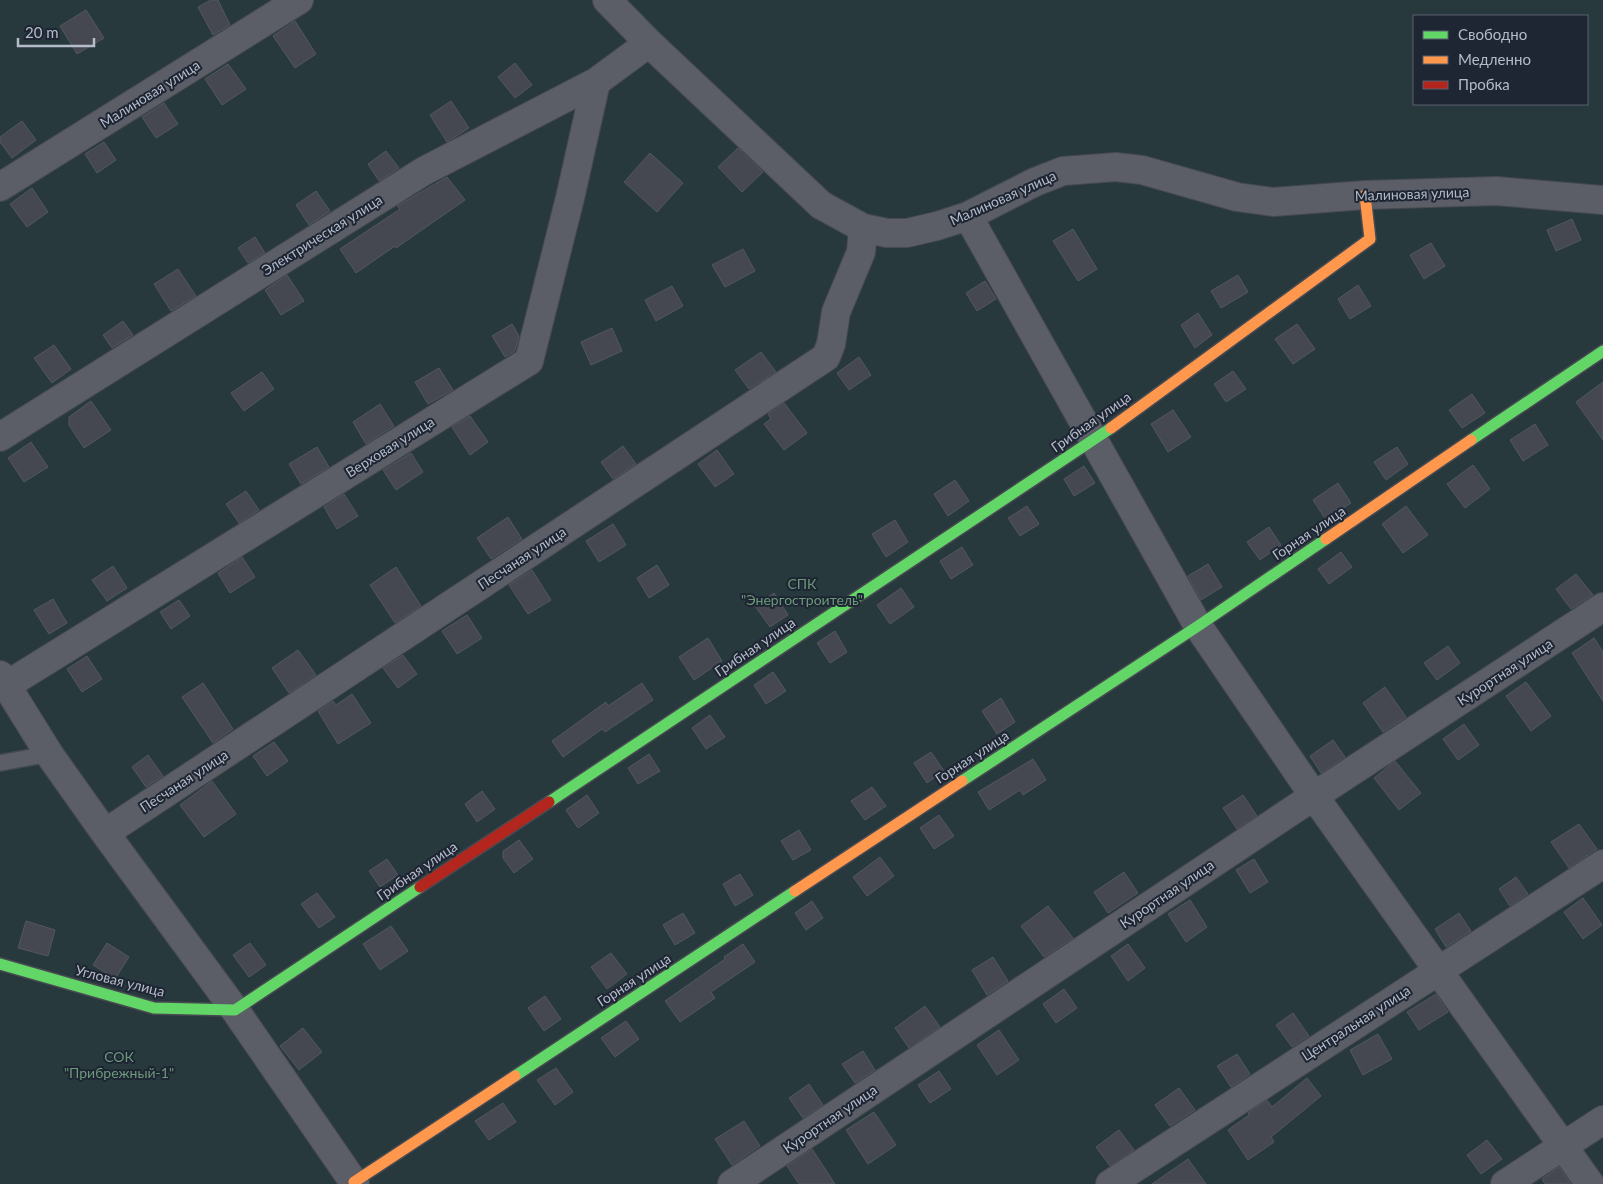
<svg xmlns="http://www.w3.org/2000/svg" width="1603" height="1184" viewBox="0 0 1603 1184" font-family="Lato,sans-serif">
<style>
.green{fill:#28393e;fill-rule:evenodd}
.building{fill:#454850;stroke:#53575f}
.lines{fill:none;stroke-linecap:round;stroke-linejoin:round}
.lane-casing{stroke:#474a51;stroke-width:18}
.street-casing{stroke:#474a51;stroke-width:30}
.fast-casing{stroke:#474a51;stroke-width:14}
.slow-casing{stroke:#474a51;stroke-width:14}
.jam-casing{stroke:#474a51;stroke-width:14}
.lane{stroke:#5b5e66;stroke-width:15}
.street{stroke:#5b5e66;stroke-width:28}
.fast{stroke:#63d668;stroke-width:11}
.slow{stroke:#ff974d;stroke-width:11}
.jam{stroke:#b3261e;stroke-width:11}
.labels{text-anchor:middle;stroke-width:4;stroke-linejoin:round;paint-order:stroke}
.street-label{font-size:14px;fill:#b5bbc9;stroke:#1e2533}
.park-label{font-size:14px;fill:#6c997a;stroke:#1e2533}
</style>
<rect width="100%" height="100%" fill="#2b2f38"/>
<path class="green" d="M0,0H1603V1184H0ZM1414,16H1587V104H1414Z"/>
<path class="building" d="M211,0H218L230,25L213,35L198,7Z
M86,10L104,38L77,54L60,26Z
M295,21L316,54L295,68L273,36Z
M515,63L532,85L515,98L498,77Z
M228,64L246,89L222,105L205,79Z
M451,101L469,128L447,142L430,115Z
M164,103L178,124L156,138L142,117Z
M22,121L36,140L12,158L0,142V137Z
M104,142L116,160L97,173L85,154Z
M738,148L763,172L742,192L718,167Z
M386,151L399,168L379,181L368,164Z
M650,153L683,183L657,212L624,182Z
M447,177L465,200L396,248L395,246L356,273L340,249L400,209L397,206Z
M32,188L48,212L27,227L10,204Z
M316,191L330,211L309,225L296,205Z
M1572,219L1581,240L1556,251L1547,230Z
M1073,229L1097,269L1078,281L1053,241Z
M255,237L265,253L248,263L238,248Z
M1431,243L1445,266L1424,279L1410,255Z
M743,249L755,271L725,287L712,265Z
M178,269L196,296L171,311L154,284Z
M287,275L304,301L281,315L265,290Z
M1238,275L1248,292L1221,308L1211,291Z
M985,281L996,299L977,311L966,293Z
M1358,285L1371,306L1350,319L1338,299Z
M672,286L683,306L656,321L645,300Z
M1198,313L1212,335L1195,348L1181,325Z
M123,321L133,335L112,348L103,335Z
M512,324L519,336L515,351L505,357L492,336Z
M1297,324L1315,349L1293,364L1275,339Z
M612,328L622,351L591,365L581,342Z
M54,345L71,369L52,383L34,358Z
M761,352L776,372L749,389L735,370Z
M859,357L871,375L849,390L837,373Z
M439,368L453,390L428,404L415,382Z
M1233,371L1246,389L1226,402L1214,384Z
M262,372L274,389L244,411L231,393Z
M1603,382V440L1576,402Z
M1472,394L1485,413L1462,428L1449,410Z
M91,401L111,430L84,448L69,425V417Z
M784,403L807,433L784,450L764,424L771,419L768,414Z
M380,404L394,426L366,444L353,422Z
M1173,410L1191,437L1168,452L1151,424Z
M470,416L488,442L470,455L452,427Z
M1535,424L1548,445L1523,461L1510,440Z
M31,442L48,467L24,482L8,458Z
M623,446L636,464L613,479L601,462Z
M317,447L329,467L301,484L289,464Z
M1397,447L1408,464L1386,480L1374,462Z
M717,450L734,474L715,487L698,464Z
M411,453L423,472L396,490L383,470Z
M1473,465L1490,489L1465,508L1447,484Z
M1084,466L1095,483L1074,496L1064,479Z
M955,480L969,501L948,516L934,494Z
M1338,483L1351,503L1326,520L1313,500Z
M246,491L259,510L239,523L226,504Z
M344,494L358,516L337,529L324,507Z
M1027,506L1039,524L1020,536L1008,518Z
M1406,506L1428,535L1403,553L1382,524Z
M508,517L522,539L491,559L477,538Z
M895,520L908,542L886,557L872,534Z
M613,524L626,545L599,562L586,541Z
M1269,527L1281,545L1260,560L1247,542Z
M962,547L973,565L951,579L940,561Z
M1341,552L1352,567L1329,584L1318,569Z
M242,557L255,577L230,593L218,573Z
M1208,564L1222,587L1201,600L1188,576Z
M657,565L669,585L649,598L637,578Z
M113,566L127,588L107,601L92,580Z
M396,567L421,606L395,623L370,585Z
M532,570L551,600L528,614L509,585Z
M1576,574L1593,595L1571,609L1556,589Z
M901,588L914,607L890,624L877,605Z
M774,593L788,615L770,627L755,606Z
M53,599L67,623L49,634L34,610Z
M179,600L190,616L171,629L160,612Z
M467,615L482,638L457,654L442,631Z
M835,631L847,652L830,663L817,643Z
M708,638L722,661L694,680L679,657Z
M1594,638L1603,652V701L1572,653Z
M1448,646L1460,663L1437,680L1424,663Z
M298,650L316,675L289,693L272,668Z
M403,655L417,674L398,688L383,668Z
M87,656L102,679L82,692L67,669Z
M773,672L786,691L766,704L754,685Z
M1526,682L1551,716L1531,731L1506,696Z
M203,683L233,729L213,743L182,697Z
M642,683L653,700L605,732L602,729L563,757L552,741L606,702L608,706Z
M1385,687L1406,717L1383,732L1363,703Z
M352,694L371,723L338,744L318,711L333,701L336,705Z
M1001,698L1015,722L997,734L982,711Z
M710,715L725,737L706,749L692,728Z
M1464,724L1479,745L1458,760L1443,739Z
M1333,740L1345,757L1321,773L1310,756Z
M274,742L288,761L267,776L253,756Z
M931,752L944,771L927,783L914,763Z
M649,754L660,771L638,784L628,768Z
M148,755L163,776L146,787L132,767Z
M1033,759L1046,780L1023,795L1020,790L989,810L978,792Z
M1395,761L1421,793L1399,810L1374,778Z
M212,781L236,814L204,837L180,805Z
M872,787L886,806L865,820L851,801Z
M482,791L495,809L477,822L465,804Z
M587,795L599,813L578,828L566,810Z
M1243,795L1257,816L1237,829L1223,808Z
M939,815L954,836L934,849L920,828Z
M1579,824L1597,849L1569,868L1551,842Z
M799,830L811,850L793,860L781,841Z
M519,840L533,859L514,873L503,858V851Z
M880,857L894,876L867,896L853,877Z
M387,859L398,875L380,887L369,871Z
M1254,859L1268,882L1250,893L1236,870Z
M1124,872L1138,893L1108,913L1094,892Z
M740,874L753,895L735,906L723,884Z
M1516,877L1528,894L1510,906L1499,889Z
M317,893L335,917L319,928L301,904Z
M1583,898L1602,925L1583,939L1564,912Z
M1190,900L1207,927L1186,942L1168,914Z
M812,901L823,918L806,930L795,913Z
M1048,906L1073,938L1044,957L1021,926Z
M683,913L695,933L675,945L663,925Z
M1459,913L1471,931L1446,947L1435,929Z
M26,921L55,930L48,956L18,948Z
M391,926L408,951L380,970L363,944Z
M107,943L129,957L115,979L93,965Z
M250,943L266,965L249,977L233,955Z
M743,944L755,962L711,992L715,998L680,1022L665,1001L725,959L724,957Z
M1128,944L1145,968L1128,981L1111,956Z
M611,953L627,974L607,989L591,967Z
M993,957L1008,981L987,995L972,970Z
M1064,989L1077,1008L1056,1023L1043,1004Z
M1436,994L1448,1012L1419,1030L1407,1012Z
M545,996L561,1019L544,1031L528,1008Z
M925,1006L940,1027L909,1048L895,1028Z
M1293,1013L1309,1036L1292,1047L1276,1025Z
M626,1021L639,1039L615,1057L601,1038Z
M303,1028L322,1052L299,1070L280,1046Z
M999,1030L1019,1060L997,1075L977,1045Z
M1378,1034L1392,1059L1363,1075L1350,1050Z
M863,1051L875,1070L855,1083L842,1064Z
M1237,1054L1250,1074L1231,1087L1217,1066Z
M556,1068L573,1092L555,1105L537,1080Z
M939,1071L951,1089L930,1103L918,1085Z
M1307,1078L1321,1096L1271,1137L1274,1142L1248,1160L1228,1130L1249,1115L1248,1113L1267,1100L1272,1107Z
M809,1084L823,1105L803,1118L789,1098Z
M1179,1088L1195,1110L1170,1126L1155,1105Z
M503,1103L516,1122L489,1140L475,1121Z
M874,1112L896,1145L868,1164L846,1130Z
M744,1121L760,1146L732,1165L715,1139Z
M1119,1130L1134,1150L1110,1166L1096,1147Z
M1487,1140L1502,1159L1481,1174L1467,1155Z
M812,1149L835,1184H799L787,1166Z
M1188,1159L1206,1184H1152Z
M1559,1167L1571,1184H1545L1542,1179Z"/>
<g class="lines">
<g class="lane-casing">
<path id="lane" d="M0,763L49,754"/>
</g>
<g class="street-casing">
<path id="street" d="M607,0L649,43L821,205L863,228L887,233H907L937,226L968,216L1035,182L1063,171L1116,167L1142,170L1237,197L1273,202L1365,195L1496,191L1603,200
M0,187L299,0
M968,216L1198,626L1314,796L1590,1184
M0,437L424,171L596,82L649,43
M0,675L49,754L105,833L235,1010L355,1184
M7,685L529,361L570,198L596,82
M105,833L826,357L831,344L836,312L861,252L863,228
M732,1184L1314,796L1603,607
M1110,1184L1603,864
M1505,1184L1603,1120"/>
</g>
<g class="fast-casing">
<path id="fast" d="M1471,440L1603,351
M962,781L1198,626L1326,539
M549,802L1111,428
M0,964L154,1008L235,1010L420,887
M515,1076L795,891"/>
</g>
<g class="slow-casing">
<path id="slow" d="M1111,428L1370,239L1365,195
M1326,539L1471,440
M795,891L962,781
M354,1182L515,1076"/>
</g>
<g class="jam-casing">
<path id="jam" d="M420,887L549,802"/>
</g>
<use href="#lane" class="lane"/>
<use href="#street" class="street"/>
<use href="#fast" class="fast"/>
<use href="#slow" class="slow"/>
<use href="#jam" class="jam"/>
</g>
<g class="labels">
<g class="street-label">
<text transform="translate(150 94) rotate(-32)" y="5">Малиновая улица</text>
<text transform="translate(1412 194) rotate(-2)" y="5">Малиновая улица</text>
<text transform="translate(1003 198) rotate(-24)" y="5">Малиновая улица</text>
<text transform="translate(322 235) rotate(-32)" y="5">Электрическая улица</text>
<text transform="translate(1091 422) rotate(-35)" y="5">Грибная улица</text>
<text transform="translate(390 447) rotate(-32)" y="5">Верховая улица</text>
<text transform="translate(1309 533) rotate(-34)" y="5">Горная улица</text>
<text transform="translate(522 558) rotate(-33)" y="5">Песчаная улица</text>
<text transform="translate(755 647) rotate(-34)" y="5">Грибная улица</text>
<text transform="translate(1505 672) rotate(-33)" y="5">Курортная улица</text>
<text transform="translate(972 757) rotate(-33)" y="5">Горная улица</text>
<text transform="translate(184 781) rotate(-33)" y="5">Песчаная улица</text>
<text transform="translate(417 871) rotate(-34)" y="5">Грибная улица</text>
<text transform="translate(1167 894) rotate(-34)" y="5">Курортная улица</text>
<text transform="translate(634 980) rotate(-33)" y="5">Горная улица</text>
<text transform="translate(120 981) rotate(14)" y="5">Угловая улица</text>
<text transform="translate(1356 1023) rotate(-33)" y="5">Центральная улица</text>
<text transform="translate(830 1119) rotate(-34)" y="5">Курортная улица</text>
</g>
<g class="park-label">
<text x="802" y="589">СПК<tspan x="802" dy="16">"Энергостроитель"</tspan></text>
<text x="119" y="1062">СОК<tspan x="119" dy="16">"Прибрежный-1"</tspan></text>
</g>
</g>
<rect x="1413" y="15" width="175" height="90" fill="#1e2533" stroke="#5a616f"/>
<rect x="1423" y="31" width="25" height="8" fill="#63d668" stroke="#5a616f"/>
<text x="1458" y="40" font-size="15" fill="#b5bbc9">Свободно</text>
<rect x="1423" y="56" width="25" height="8" fill="#ff974d" stroke="#5a616f"/>
<text x="1458" y="65" font-size="15" fill="#b5bbc9">Медленно</text>
<rect x="1423" y="81" width="25" height="8" fill="#b3261e" stroke="#5a616f"/>
<text x="1458" y="90" font-size="15" fill="#b5bbc9">Пробка</text>
<path d="M18 38v8h76v-8" fill="none" stroke="#b5bbc9" stroke-width="2.5"/>
<text x="25" y="38" font-size="15" fill="#b5bbc9" stroke="#1e2533" stroke-width="4" paint-order="stroke">20 m</text>
</svg>
